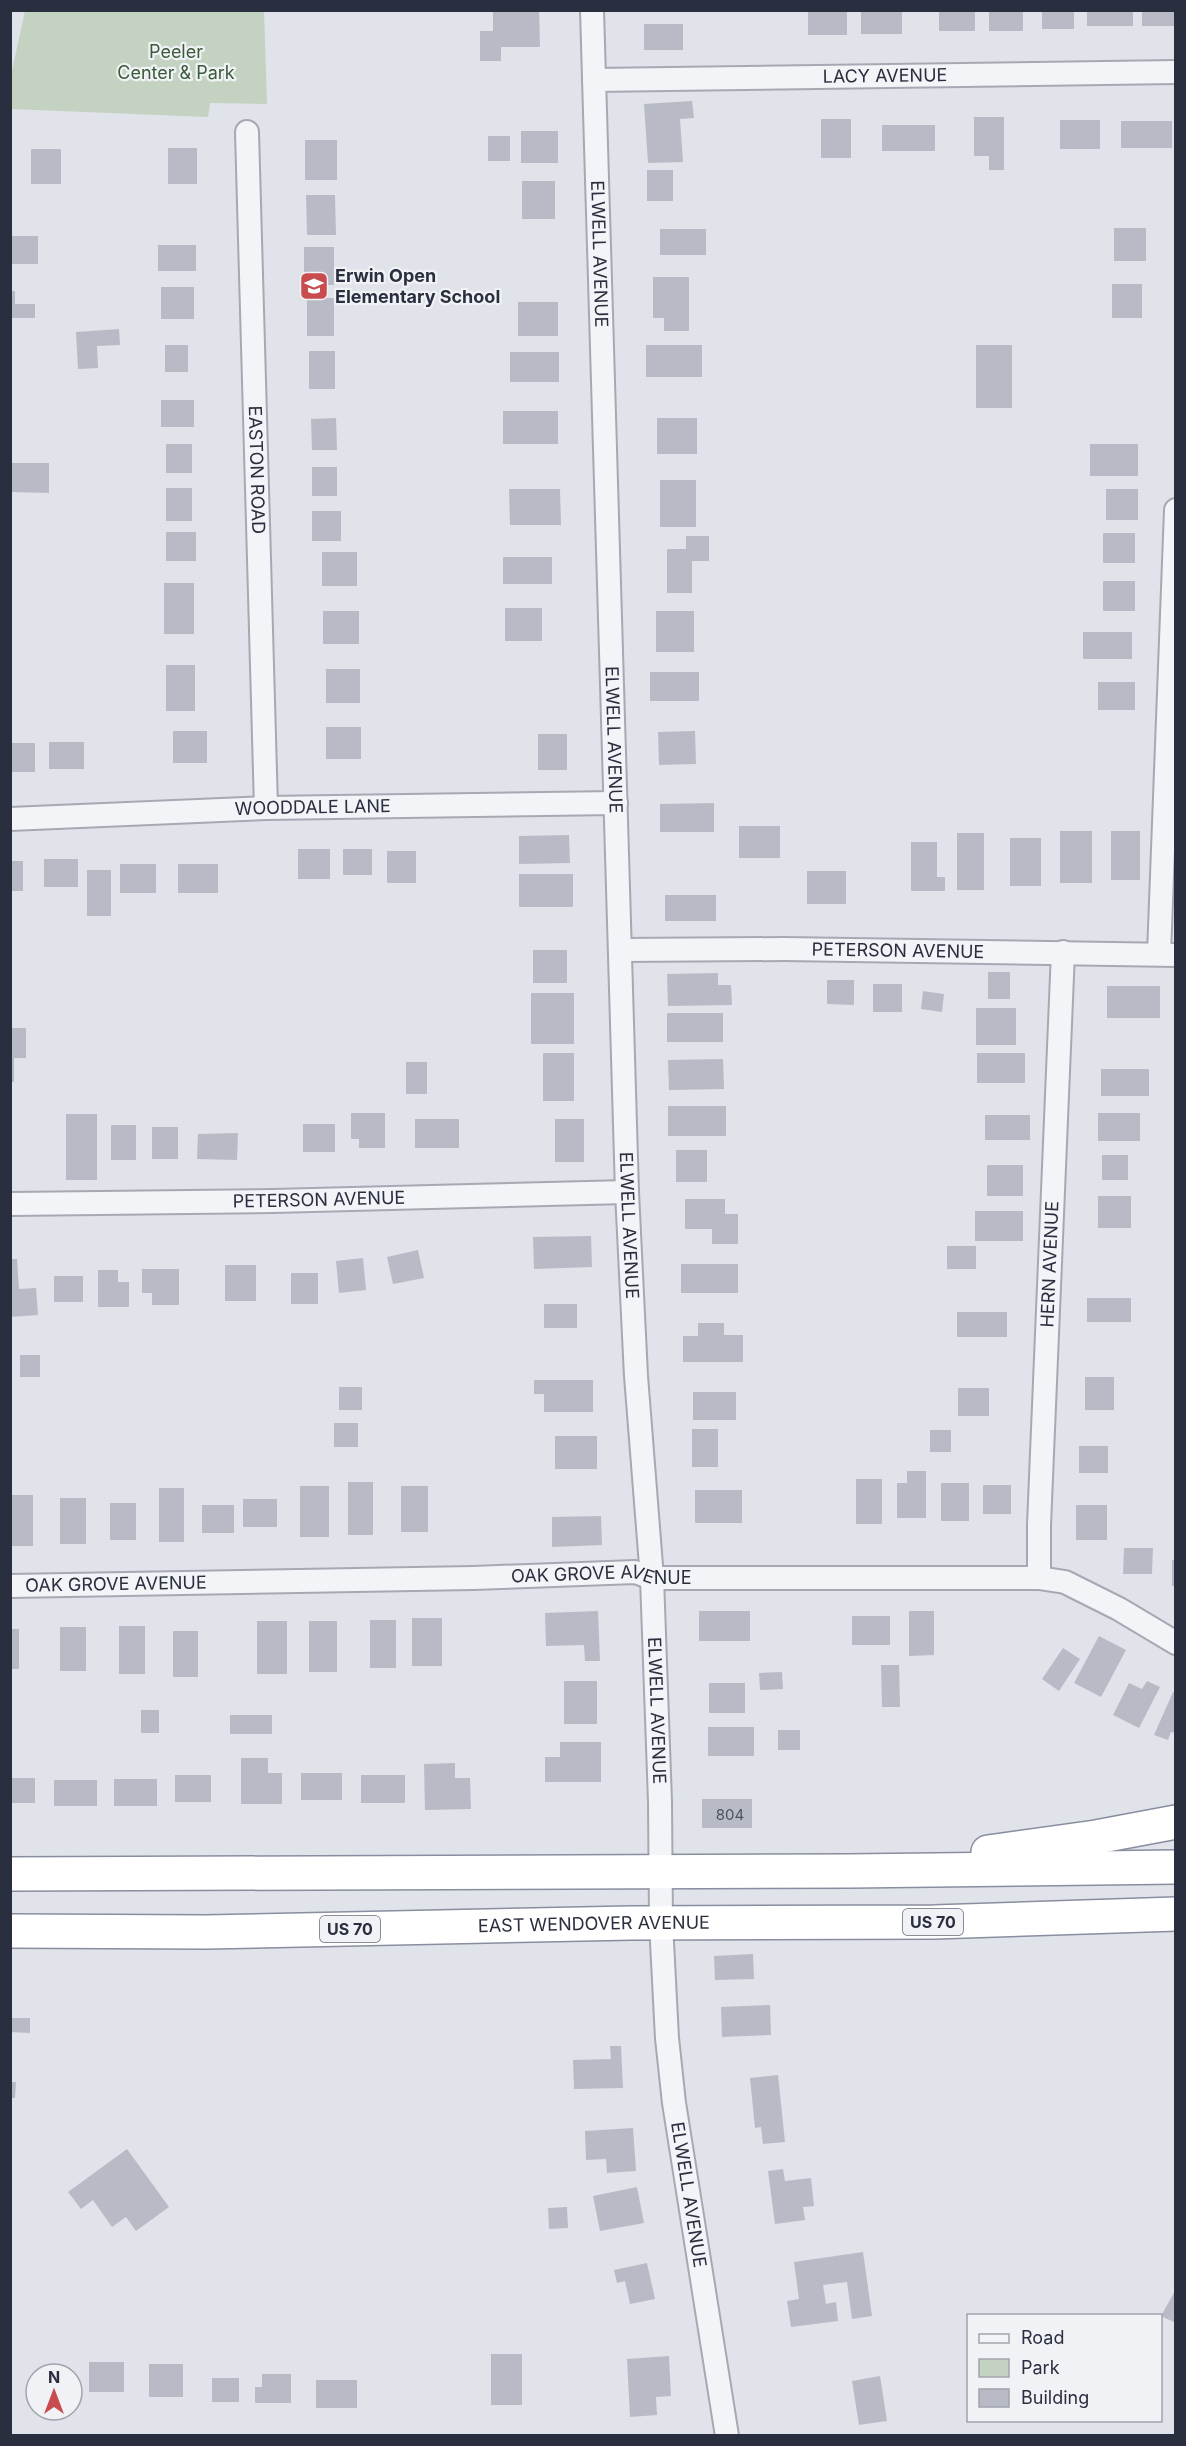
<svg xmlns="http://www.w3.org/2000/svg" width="1186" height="2446" viewBox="0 0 1186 2446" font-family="Inter,sans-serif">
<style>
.green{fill:#c4d2c2}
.building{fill:#b8bbc5}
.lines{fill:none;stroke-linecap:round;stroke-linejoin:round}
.street-casing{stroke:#a6a9b3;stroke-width:26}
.highway-casing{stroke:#888e9f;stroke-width:36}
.street{stroke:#f3f4f7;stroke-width:22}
.highway{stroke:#fff;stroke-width:33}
.labels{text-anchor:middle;stroke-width:4.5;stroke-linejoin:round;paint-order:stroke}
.number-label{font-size:15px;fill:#4e5260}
.shield{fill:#f0f2f6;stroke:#656a76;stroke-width:1.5}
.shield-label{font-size:16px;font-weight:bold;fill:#2a2f3f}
.park-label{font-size:18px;fill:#3a5b38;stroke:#f0f2f6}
.street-label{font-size:18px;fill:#2a2f3f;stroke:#f0f2f6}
.poi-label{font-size:18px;font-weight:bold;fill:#2a2f3f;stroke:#f0f2f6;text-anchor:start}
</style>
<rect width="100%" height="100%" fill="#e0e3e9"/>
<path class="green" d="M25,11H264L267,104L210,103L208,117L11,109V75Z"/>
<path class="building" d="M493,10H539L540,47H501V61H480V31H493Z
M808,10H847V35H808Z
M861,10H902V34H861Z
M939,10H975V31H939Z
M989,10H1023V31H989Z
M1042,10H1074V29H1042Z
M1087,10H1133V26H1087Z
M1142,10H1174V26H1142Z
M644,24H683V50H644Z
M692,101L694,118L680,119L683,162L648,163L644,104Z
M974,117H1004V170H989V156H974Z
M821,119H851V158H821Z
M1060,120H1100V149H1060Z
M1121,121H1172V148H1121Z
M882,125H935V151H882Z
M521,131H558V163H521Z
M488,136H510V161H488Z
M305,140H337V180H305Z
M168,148H197V184H168Z
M31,149H61V184H31Z
M647,170H673V201H647Z
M522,181H555V219H522Z
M306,195H335L336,235H307Z
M1114,228H1146V261H1114Z
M660,229H706V255H660Z
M10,236H38V264H10Z
M158,245H196V271H158Z
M304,247H334V285H304Z
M653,277H689V331H664V318H653Z
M1112,284H1142V318H1112Z
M161,287H194V319H161Z
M10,291H15V304H35V318H10Z
M307,298H334V336H307Z
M518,302H558V336H518Z
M119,329L120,345L97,346L98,368L78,369L76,332Z
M165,345H188V372H165Z
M646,345H702V377H646Z
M976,345H1012V408H976Z
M309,351H335V389H309Z
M510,352H559V382H510Z
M161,400H194V427H161Z
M503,411H558V444H503Z
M336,418L337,450H312L311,419Z
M657,418H697V454H657Z
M166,444H192V473H166Z
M1090,444H1138V476H1090Z
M10,463H49V493L10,492Z
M312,467H337V496H312Z
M660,480H696V527H660Z
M166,488H192V521H166Z
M509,489H560L561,525H510Z
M1106,489H1138V520H1106Z
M312,511H341V541H312Z
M166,532H196V561H166Z
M1103,533H1135V563H1103Z
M686,536H709V561H692V593H667V549H686Z
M322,552H357V586H322Z
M503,557H552V584H503Z
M1103,581H1135V611H1103Z
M164,583H194V634H164Z
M505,608H542V641H505Z
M323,611H359V644H323Z
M656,611H694V652H656Z
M1083,632H1132V659H1083Z
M166,665H195V711H166Z
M326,669H360V703H326Z
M650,672H699V701H650Z
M1098,682H1135V710H1098Z
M326,727H361V759H326Z
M173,731H207V763H173Z
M695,731L696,764L659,765L658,732Z
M538,734H567V770H538Z
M49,742H84V769H49Z
M10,743H35V772H10Z
M714,803V832H660V804Z
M739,826H780V858H739Z
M1060,831H1092V883H1060Z
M1111,831H1140V880H1111Z
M957,833H984V890H957Z
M569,835L570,863L519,864V836Z
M1010,838H1041V886H1010Z
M911,842H937V877H945V891H911Z
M298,849H330V879H298Z
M343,849H372V875H343Z
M387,851H416V883H387Z
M44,859H78V887H44Z
M10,861H23V891H10Z
M120,864H156V893H120Z
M178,864H218V893H178Z
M87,870H111V916H87Z
M807,871H846V904H807Z
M519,874H573V907H519Z
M665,895H716V921H665Z
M533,950H567V983H533Z
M988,972H1010V999H988Z
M718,973V985H731L732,1005L668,1006L667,974Z
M827,980H854V1005L827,1004Z
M873,984H902V1012H873Z
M1107,986H1160V1018H1107Z
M923,991L944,994L942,1012L921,1009Z
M531,993H574V1044H531Z
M976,1008H1016V1045H976Z
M667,1013H723V1042H667Z
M10,1028H26V1058H14V1082H10Z
M543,1053H574V1101H543Z
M977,1053H1025V1083H977Z
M723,1059L724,1089L669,1090L668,1060Z
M406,1062H427V1094H406Z
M1101,1069H1149V1096H1101Z
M668,1106H726V1136H668Z
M351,1113H385V1148H359V1139H351Z
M1098,1113H1140V1141H1098Z
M66,1114H97V1180H66Z
M985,1115H1030V1140H985Z
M415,1119H459V1148H415Z
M555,1119H584V1162H555Z
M303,1124H335V1152H303Z
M111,1125H136V1160H111Z
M152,1127H178V1159H152Z
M238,1133L237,1160L197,1159L198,1134Z
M676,1150H707V1182H676Z
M1102,1155H1128V1180H1102Z
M987,1165H1023V1196H987Z
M1098,1196H1131V1228H1098Z
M685,1199H725V1214H738V1244H712V1229H685Z
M975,1211H1023V1241H975Z
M591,1236L592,1267L534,1269L533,1237Z
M947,1246H976V1269H947Z
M418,1250L424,1278L393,1284L387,1257Z
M363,1258L366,1290L339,1293L336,1261Z
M10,1259H17L19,1289L36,1288L38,1315L10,1317Z
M681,1264H738V1293H681Z
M225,1265H256V1301H225Z
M142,1269H179V1305H152V1293H142Z
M98,1270H118V1282H129V1307H98Z
M291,1273H318V1304H291Z
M54,1276H83V1302H54Z
M1087,1298H1131V1322H1087Z
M544,1304H577V1328H544Z
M957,1312H1007V1337H957Z
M698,1323H724V1335H743V1362H683V1336H698Z
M20,1355H40V1377H20Z
M1085,1377H1114V1410H1085Z
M534,1380H593V1412H544V1394H534Z
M339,1387H362V1410H339Z
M958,1388H989V1416H958Z
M693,1392H736V1420H693Z
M334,1423H358V1447H334Z
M692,1429H718V1467H692Z
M930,1430H951V1452H930Z
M555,1436H597V1469H555Z
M1079,1446H1108V1473H1079Z
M907,1471H926V1518H897V1483H907Z
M856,1479H882V1524H856Z
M348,1482H373V1535H348Z
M941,1483H969V1521H941Z
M983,1485H1011V1514H983Z
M300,1486H329V1537H300Z
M401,1486H428V1532H401Z
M159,1488H184V1542H159Z
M695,1490H742V1523H695Z
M10,1495H33V1546H10Z
M60,1498H86V1544H60Z
M243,1499H277V1527H243Z
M110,1503H136V1540H110Z
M202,1505H234V1533H202Z
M1076,1505H1107V1540H1076Z
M601,1516L602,1545L552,1547V1517Z
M1124,1548H1153L1152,1574H1123Z
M1172,1560H1176V1586H1172Z
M598,1611L600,1661H585L584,1645L546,1646L545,1613Z
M699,1611H750V1641H699Z
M909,1611H934V1655L909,1656Z
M852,1616H890V1645H852Z
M412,1618H442V1666H412Z
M370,1620H396V1668H370Z
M257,1621H287V1674H257Z
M309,1621H337V1672H309Z
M119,1626H145V1674H119Z
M60,1627H86V1671H60Z
M10,1629H19V1669H10Z
M173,1631H198V1677H173Z
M1099,1636L1126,1650L1101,1697L1074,1683Z
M1063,1648L1080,1659L1059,1691L1042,1679Z
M881,1665H899L900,1707H882Z
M782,1672L783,1689L760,1690L759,1673Z
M564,1681H597V1724H564Z
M1147,1681L1160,1687L1139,1728L1113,1715L1129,1683L1142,1689Z
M709,1683H745V1713H709Z
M1173,1692L1176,1693V1733L1171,1732L1168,1740L1154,1735Z
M141,1710H159V1733H141Z
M230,1715H272V1734H230Z
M708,1727H754V1756H708Z
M778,1730H800V1750H778Z
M560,1742H601V1782H545V1757H560Z
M241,1758H268V1773H282V1804H241Z
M455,1763V1778H470L471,1809L425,1810L424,1764Z
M301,1773H342V1800H301Z
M175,1775H211V1802H175Z
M361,1775H405V1803H361Z
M10,1778H35V1803H10Z
M114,1779H157V1806H114Z
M54,1780H97V1806H54Z
M702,1799H752V1828H702Z
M753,1954L754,1979L715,1980L714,1956Z
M770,2005L771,2035L722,2037L721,2007Z
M10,2018H30V2033L10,2032Z
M610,2046H621L623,2088L574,2089L573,2060L611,2059Z
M778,2075L785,2142L763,2144L761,2127L755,2128L750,2078Z
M10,2082H16L15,2098H10Z
M633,2128L636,2171L607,2173L606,2159L586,2160L585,2131Z
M127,2149L169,2207L136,2231L126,2217L112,2227L93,2200L81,2209L68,2192Z
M783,2169L785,2181L811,2178L814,2206L803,2207L805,2220L775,2224L768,2171Z
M637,2187L644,2223L600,2231L593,2196Z
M567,2207L568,2228L549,2229L548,2208Z
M863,2252L872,2316L852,2319L847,2282L823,2285L826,2304L836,2302L838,2321L791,2327L787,2301L799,2299L794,2262Z
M647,2263L655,2299L630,2304L625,2281L617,2283L614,2270Z
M1176,2289V2323L1161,2316Z
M491,2354H522V2405H491Z
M669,2356L671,2396L656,2397L657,2415L630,2417L627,2359Z
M89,2362H124V2392H89Z
M149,2364H183V2397H149Z
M262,2374H291V2403H255V2387H262Z
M880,2376L887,2421L859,2425L852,2381Z
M212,2378H239V2402H212Z
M316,2380H357V2408H316Z"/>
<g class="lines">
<g class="street-casing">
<g id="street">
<path id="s1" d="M592,10L627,1192L636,1376L652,1578L660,1802L661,1923L667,2038L674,2103L727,2436"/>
<path id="s2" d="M594,80L1176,72"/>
<path id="s3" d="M247,132L266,808"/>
<path id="s4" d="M10,819L266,808L616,803"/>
<path id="s5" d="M620,950L784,949L1176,955"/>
<path d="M1159,954L1176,510"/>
<path id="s6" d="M10,1204L273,1201L627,1192"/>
<path id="s7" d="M1039,1578V1525L1063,952"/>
<path id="s8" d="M10,1586L473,1578L635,1572L652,1578H1039L1065,1582L1119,1609L1176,1643"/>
</g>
</g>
<g class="highway-casing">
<g id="highway">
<path d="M988,1852L1096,1837L1176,1822"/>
<path d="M10,1874L849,1871L1176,1867"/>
<path id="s9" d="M10,1931L206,1932L631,1923L934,1922L1176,1914"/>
</g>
</g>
<use href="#street" class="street"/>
<use href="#highway" class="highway"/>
</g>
<defs>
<g id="school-square" transform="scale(1.5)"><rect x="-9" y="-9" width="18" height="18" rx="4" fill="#c84b4e" stroke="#f0f2f6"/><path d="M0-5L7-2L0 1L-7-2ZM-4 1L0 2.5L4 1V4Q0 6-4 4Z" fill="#fff"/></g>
</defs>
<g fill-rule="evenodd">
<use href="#school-square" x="314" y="286"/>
</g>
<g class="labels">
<g class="number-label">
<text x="730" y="1820">804</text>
</g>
<g class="shield">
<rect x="903" y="1909" width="60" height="26" rx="4.5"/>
<rect x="320" y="1916" width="60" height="26" rx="4.5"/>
</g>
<g class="shield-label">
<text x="933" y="1928">US 70</text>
<text x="350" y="1935">US 70</text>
</g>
<g class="park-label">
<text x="176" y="58">Peeler<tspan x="176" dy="21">Center &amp; Park</tspan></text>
</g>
<g class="street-label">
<text dy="6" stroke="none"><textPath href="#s2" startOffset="291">LACY AVENUE</textPath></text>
<text dy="6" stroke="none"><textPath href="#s1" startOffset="244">ELWELL AVENUE</textPath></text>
<text dy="6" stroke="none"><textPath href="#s3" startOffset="338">EASTON ROAD</textPath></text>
<text dy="6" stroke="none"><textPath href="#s1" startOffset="730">ELWELL AVENUE</textPath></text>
<text dy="6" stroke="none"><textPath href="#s4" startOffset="303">WOODDALE LANE</textPath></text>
<text dy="6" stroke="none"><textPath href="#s5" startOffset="278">PETERSON AVENUE</textPath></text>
<text dy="6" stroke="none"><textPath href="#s6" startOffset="309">PETERSON AVENUE</textPath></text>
<text dy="6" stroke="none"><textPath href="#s1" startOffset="1216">ELWELL AVENUE</textPath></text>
<text dy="6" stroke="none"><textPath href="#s7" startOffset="314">HERN AVENUE</textPath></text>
<text dy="6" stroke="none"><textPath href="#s8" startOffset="592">OAK GROVE AVENUE</textPath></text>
<text dy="6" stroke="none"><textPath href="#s8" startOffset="106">OAK GROVE AVENUE</textPath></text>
<text dy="6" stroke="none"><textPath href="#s1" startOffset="1702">ELWELL AVENUE</textPath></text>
<text dy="6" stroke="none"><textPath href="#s9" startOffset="584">EAST WENDOVER AVENUE</textPath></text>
<text dy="6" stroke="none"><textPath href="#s1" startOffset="2188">ELWELL AVENUE</textPath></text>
</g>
<g class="poi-label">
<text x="335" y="282">Erwin Open<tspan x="335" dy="21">Elementary School</tspan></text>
</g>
</g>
<rect width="1186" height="2446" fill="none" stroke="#2a2f3f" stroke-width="24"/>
<rect x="967" y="2314" width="195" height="108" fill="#f0f2f6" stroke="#a1a4ad" stroke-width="1.5"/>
<rect x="979" y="2334" width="30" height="9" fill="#f3f4f7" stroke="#a1a4ad" stroke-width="1.5"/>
<text x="1021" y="2344" font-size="18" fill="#2a2f3f">Road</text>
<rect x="979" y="2359" width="30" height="18" fill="#c4d2c2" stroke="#a1a4ad" stroke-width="1.5"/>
<text x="1021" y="2374" font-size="18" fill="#2a2f3f">Park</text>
<rect x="979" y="2389" width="30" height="18" fill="#b8bbc5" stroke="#a1a4ad" stroke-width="1.5"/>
<text x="1021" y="2404" font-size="18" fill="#2a2f3f">Building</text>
<g transform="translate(54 2392)"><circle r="28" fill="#f0f2f6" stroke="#a1a4ad" stroke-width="1.5"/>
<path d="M0-4.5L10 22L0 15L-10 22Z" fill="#c84b4e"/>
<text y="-9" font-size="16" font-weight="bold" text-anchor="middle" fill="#2a2f3f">N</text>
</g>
</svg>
